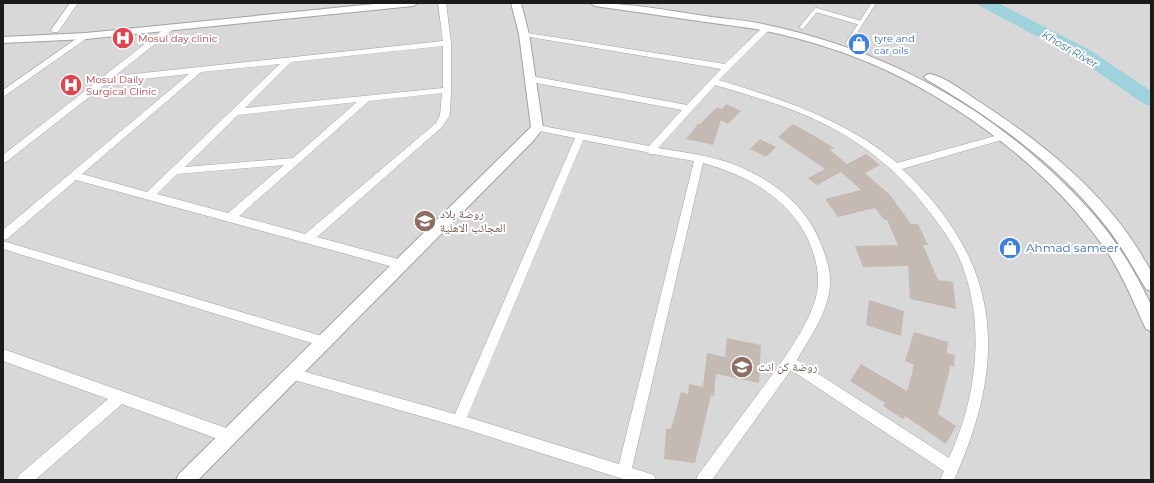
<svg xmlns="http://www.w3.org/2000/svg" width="1154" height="483" viewBox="0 0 1154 483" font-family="Montserrat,'Noto Naskh Arabic',sans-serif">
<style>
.residential{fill:#d9d8d8}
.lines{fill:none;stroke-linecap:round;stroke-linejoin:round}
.river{fill:#9ed3dd;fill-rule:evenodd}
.building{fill:#c5b9b3}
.service-casing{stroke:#a2a2a2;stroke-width:5}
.minor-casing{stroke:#a2a2a2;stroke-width:1}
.tertiary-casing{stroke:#a2a2a2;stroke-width:2}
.service{stroke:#fff;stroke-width:4}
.minor{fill:#fff;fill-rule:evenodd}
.tertiary{fill:#fff;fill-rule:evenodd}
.labels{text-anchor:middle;stroke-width:4;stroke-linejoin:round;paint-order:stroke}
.far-health-label{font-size:10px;fill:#be3a42;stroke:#fff;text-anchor:start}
.far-shop-label{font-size:10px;fill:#366cbe;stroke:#fff;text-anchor:start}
.far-water-label{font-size:11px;font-style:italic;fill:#427ba5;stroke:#fff}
.education-label{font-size:12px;fill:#785e54;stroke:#fff;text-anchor:start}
.shop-label{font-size:12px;fill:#366cbe;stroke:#fff;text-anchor:start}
</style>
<rect width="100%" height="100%" fill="#ede8e0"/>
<path class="residential" d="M3,3H1151V480H3Z"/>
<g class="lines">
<path class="river" d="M978,3H998L1088,49L1151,91V106L1144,104L1076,57L980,6Z"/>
</g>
<path class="building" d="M726,104L741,111L728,124L721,120L713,145L686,139L698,124H700L717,107L722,109Z
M793,124L813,135L834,148L830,150L847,164L866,154L880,165L865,173L890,195L911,224H918L928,245H923L938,280L953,282L956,309L910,299L908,266L863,267L855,246L898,245L887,220H884L875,208L838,217L825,199L861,190L841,172L817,185L808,178L825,169L778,137Z
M760,139L776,147L766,157L750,149Z
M869,300L904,311L901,336L866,325Z
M914,332L948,342L947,353L955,355L954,367L950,365L949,373L938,414L956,426L946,444L905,416L903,419L883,406L885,403L850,381L861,364L907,391L913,371L912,370L914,365L905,361Z
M727,338L761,345L759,383L716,374L714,396L711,395L695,463L664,459L666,429H671L681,392L688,394L689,384L703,387L707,353L725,357Z"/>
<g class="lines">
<g class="service-casing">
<path id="service" d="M802,27L816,10L861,23
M848,43L874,3"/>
</g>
<g class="minor-casing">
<path id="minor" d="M70,3H78L58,32H52L51,30Z
M438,3H446L451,43V90L450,115L442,127L317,237L405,261L407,264L405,267L401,269L76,180L7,239L3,240V230L189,74L107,83L6,162L3,163V155L169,25H175L176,27L115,76L443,41ZM443,46V88L245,108L291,62ZM280,64L147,192L82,174L201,72ZM442,93L440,115L436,123L305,234L239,216L369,101ZM357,102L293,158L185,167L238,115ZM284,165L228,213L157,194L177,174Z
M764,26H770L771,28L719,80C783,100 845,119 897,163L1002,134L1007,137L1005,139L902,169C1003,263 1008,360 954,480H940L944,471L791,370L712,480H696L698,475C716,451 734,426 752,402C773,374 816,320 818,285C819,264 811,242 800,225C778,192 740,173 703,163L632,468L654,475L656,480H626L459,427L287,378L286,374L287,370L292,368L455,414L575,138L534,130L532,128L534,126L537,125L649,146L682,110L531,82L527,79L528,77L531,76L687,105L721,69L524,36L520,34L521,32L725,64ZM715,85C755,97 795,108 832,128C868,147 899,173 924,205C936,220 948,236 957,253C987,317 978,396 949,458L797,360C810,337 828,313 830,285C831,271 826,257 821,244C806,204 769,177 730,163C707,155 682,152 658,148ZM583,140L646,152L650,154H653L694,161L619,464L467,417Z
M83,34H86L90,36L3,97V90Z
M3,241L325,337L329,338L331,342L329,346L325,347L3,249Z
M3,349L229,429L234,431L236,436L234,441L229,443L122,404L35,480H17L19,475L108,399L3,361Z"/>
</g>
<g class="tertiary-casing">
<path id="tertiary" d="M384,3H418L413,6L86,39L3,43V37L86,33Z
M511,3H521L529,34L543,128L534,140L198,480H176L179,474L531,127L519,34Z
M590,3C629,3 666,10 705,16C725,19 746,20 767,25C893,52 999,112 1087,207C1109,231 1127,258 1142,287C1145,293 1149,300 1151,306C1153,313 1151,323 1151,331L1146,329C1133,302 1123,275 1106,250C1054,175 970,110 888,71C850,53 808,40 766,31C746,27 726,25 706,22C669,17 632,11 595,6Z
M930,74C945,77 960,89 972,97C1036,138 1101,188 1141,254C1144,260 1150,267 1151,273C1152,278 1151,285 1151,291L1146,289C1133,267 1121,245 1105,225C1058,164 992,118 926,79L924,77L926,75Z"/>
</g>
<use href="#service" class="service"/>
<use href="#minor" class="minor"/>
<use href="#tertiary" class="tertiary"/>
</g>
<defs>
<g id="hospital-disc" transform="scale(1.15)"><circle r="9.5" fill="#e0444e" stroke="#fff"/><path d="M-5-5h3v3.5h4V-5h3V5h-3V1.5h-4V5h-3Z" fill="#fff"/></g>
<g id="shop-disc" transform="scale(1.15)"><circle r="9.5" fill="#3f7fe0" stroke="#fff"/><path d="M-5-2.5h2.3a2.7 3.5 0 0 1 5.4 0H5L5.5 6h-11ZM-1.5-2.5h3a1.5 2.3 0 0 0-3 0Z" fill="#fff"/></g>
<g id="school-disc" transform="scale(1.15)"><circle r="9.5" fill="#8d6e63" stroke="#fff"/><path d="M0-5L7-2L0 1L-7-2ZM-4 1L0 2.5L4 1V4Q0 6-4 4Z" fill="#fff"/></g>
</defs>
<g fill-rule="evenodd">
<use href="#hospital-disc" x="123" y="38"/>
<use href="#shop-disc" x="859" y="44"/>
<use href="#hospital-disc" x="71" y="85"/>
<use href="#school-disc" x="425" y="221"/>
<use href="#shop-disc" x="1010" y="248"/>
<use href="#school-disc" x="742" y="367"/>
</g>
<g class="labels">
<g class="far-health-label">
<text x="138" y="42">Mosul day clinic</text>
<text x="86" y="83">Mosul Daily<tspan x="86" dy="12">Surgical Clinic</tspan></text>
</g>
<g class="far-shop-label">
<text x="874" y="42">tyre and<tspan x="874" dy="12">car oils</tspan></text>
</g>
<g class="far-water-label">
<text transform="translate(1070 49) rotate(30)" y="4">Khosr River</text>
</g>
<g class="education-label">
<text x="440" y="218">روضة بلاد<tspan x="440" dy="14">العجائب الاهلية</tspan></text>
<text x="758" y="371">روضة كن انت</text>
</g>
<g class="shop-label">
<text x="1026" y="252">Ahmad sameer</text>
</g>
</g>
<rect width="1154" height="483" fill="none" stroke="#1b1b1b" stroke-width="8"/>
</svg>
